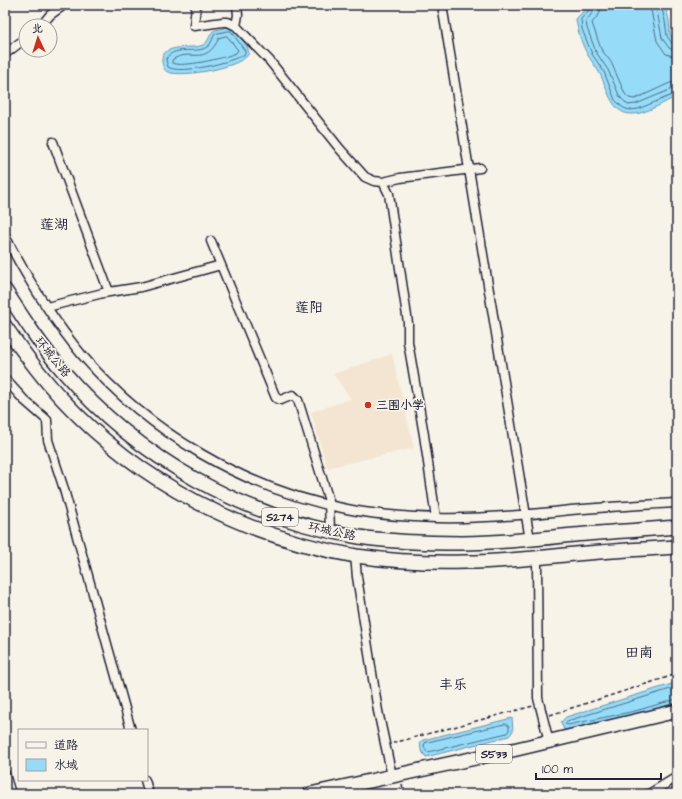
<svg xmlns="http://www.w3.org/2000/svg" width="682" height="799" viewBox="0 0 682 799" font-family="'Architects Daughter','LXGW WenKai TC',sans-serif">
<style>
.built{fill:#f4e5d2}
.water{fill:#96dcf8;stroke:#6892ac}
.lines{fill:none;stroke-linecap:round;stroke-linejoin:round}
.shore{stroke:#506c87;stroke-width:1}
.street-casing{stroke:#22223b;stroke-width:11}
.primary-casing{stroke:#22223b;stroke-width:16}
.path{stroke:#22223b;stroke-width:1.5;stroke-dasharray:4 3;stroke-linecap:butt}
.street{stroke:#f7f3e8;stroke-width:8}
.primary{stroke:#f7f3e8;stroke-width:13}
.poi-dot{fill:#c8321e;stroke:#f7f3e8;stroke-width:1.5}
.labels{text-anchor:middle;stroke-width:3.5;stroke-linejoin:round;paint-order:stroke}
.shield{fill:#f7f3e8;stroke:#62616f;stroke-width:1}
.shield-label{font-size:11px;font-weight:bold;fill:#22223b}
.street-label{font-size:12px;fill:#22223b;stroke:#f7f3e8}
.poi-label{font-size:12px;font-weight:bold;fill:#22223b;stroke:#f7f3e8;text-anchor:start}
.quarter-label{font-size:14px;fill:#22223b;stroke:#f7f3e8}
</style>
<rect width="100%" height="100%" fill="#f7f3e8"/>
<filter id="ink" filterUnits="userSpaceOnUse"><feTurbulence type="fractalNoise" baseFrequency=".025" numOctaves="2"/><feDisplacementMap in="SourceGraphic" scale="8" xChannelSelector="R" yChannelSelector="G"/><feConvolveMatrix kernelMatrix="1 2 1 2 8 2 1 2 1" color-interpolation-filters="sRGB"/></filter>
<g filter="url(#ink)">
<path class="built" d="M392,354L414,448L327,468L311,412L351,399L333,374Z"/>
<path class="water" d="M589,5H665L669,20L670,34L677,44V96C665,102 644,115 631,114C611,114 607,86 599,72C596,67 592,62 589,57C582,46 578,32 576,19Z
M228,27H232L247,46L249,53C244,67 182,78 168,72C164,71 163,66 162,62C160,42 193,50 203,45C209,42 209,35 213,31Z
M675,683H677V702L637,715L564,730L561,722L566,717Z
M512,718L513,731L509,736L426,757L421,750L420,742L423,740Z"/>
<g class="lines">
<path class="shore" d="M590,5V9L581,19L582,29L592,54L604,72L615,100L622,107L626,109L631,110L638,109L677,93
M595,5L594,11L586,21L587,28L596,52L608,70L620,97L628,105L636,104L672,89L677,88
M601,5L600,13L592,23L601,49L611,62L625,94L629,98L635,99L670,83L677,82
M650,5L657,41L666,54L677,57
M656,5L662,38L669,48L677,51
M661,5L665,21L667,36L673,45L677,46
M228,31H231L245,51V54C232,62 181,75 168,67L166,60C173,44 195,55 207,47C212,44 212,38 215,34Z
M227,36L238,50L236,53C225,58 182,68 172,63V60C190,47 205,68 219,38Z
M677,687L567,721L565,724L568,725L635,711L677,699
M506,724L509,726V730L507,733L428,752L426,751L424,746L425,743Z"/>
<g class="street-casing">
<path id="street" d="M196,5L194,26L223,22H228L236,26L269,60L340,149L365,177L374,181L383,182L400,178L480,168
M442,5L530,540
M41,26L50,15L64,5
M236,26L238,15L237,5
M5,54L26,38
M53,142L109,292
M383,182L389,194L408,323V342L424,435L436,518
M5,236C27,278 52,319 82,355C149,433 246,490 347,509C376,515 407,517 437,518C482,519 526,515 571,510C606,507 642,505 677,503
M211,241L276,398L281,400L293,395L298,400L329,501L330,531
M47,307L103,293L141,287L221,265
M5,379L24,400L47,420L48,440L63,486L131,730
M355,555L357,577L378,711L392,776
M537,559L538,698L549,742
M5,774L11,794
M145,780L149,794
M649,794L677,777"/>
</g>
<g class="primary-casing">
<path id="primary" d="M5,290C23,318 41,346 63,371C138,459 245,518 359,537C393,542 428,543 462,543C500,543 536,539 574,535C608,532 643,530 677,527
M5,326C23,352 41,377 63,400C140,483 245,537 356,556C392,561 429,563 465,562C502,562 538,558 575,554C609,551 643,549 677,547
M310,794L517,749L677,711"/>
</g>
<path class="path" d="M550,715L677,674
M393,743L533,706
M402,784L404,794"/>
<use href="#street" class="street"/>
<use href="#primary" class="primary"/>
</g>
</g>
<circle class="poi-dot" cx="368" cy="405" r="4"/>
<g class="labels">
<g class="shield">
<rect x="262" y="508" width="36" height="18" rx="3"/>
<rect x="476" y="745" width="36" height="18" rx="3"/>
</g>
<g class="shield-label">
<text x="280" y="521">S274</text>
<text x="494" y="758">S533</text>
</g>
<g class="street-label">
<text transform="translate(53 357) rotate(51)" y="4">环城公路</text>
<text transform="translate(332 531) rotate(12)" y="4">环城公路</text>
</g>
<g class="poi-label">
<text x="376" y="409">三围小学</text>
</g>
<g class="quarter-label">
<text x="54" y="229">莲湖</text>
<text x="309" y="312">莲阳</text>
<text x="639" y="657">田南</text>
<text x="453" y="689">丰乐</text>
</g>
</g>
<rect width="682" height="799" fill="none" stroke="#f7f3e8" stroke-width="20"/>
<rect x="10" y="10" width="662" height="779" fill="none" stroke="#22223b" stroke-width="1.5" filter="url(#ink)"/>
<rect x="18" y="729" width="130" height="52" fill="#f7f3e8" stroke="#a29fa3"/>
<rect x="26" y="742" width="20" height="6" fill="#f7f3e8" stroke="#a29fa3"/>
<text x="54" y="749" font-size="12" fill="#22223b">道路</text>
<rect x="26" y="759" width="20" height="12" fill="#96dcf8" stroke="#a29fa3"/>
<text x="54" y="769" font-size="12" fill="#22223b">水域</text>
<g transform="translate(38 38) rotate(356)"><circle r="19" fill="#f7f3e8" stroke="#a29fa3"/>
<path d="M0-3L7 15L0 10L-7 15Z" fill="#c8321e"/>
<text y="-6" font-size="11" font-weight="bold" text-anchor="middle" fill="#22223b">北</text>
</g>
<path d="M536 773v6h125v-6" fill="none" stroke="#22223b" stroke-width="2"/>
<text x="542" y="773" font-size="12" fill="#22223b" stroke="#f7f3e8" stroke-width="3" paint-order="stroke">100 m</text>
</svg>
